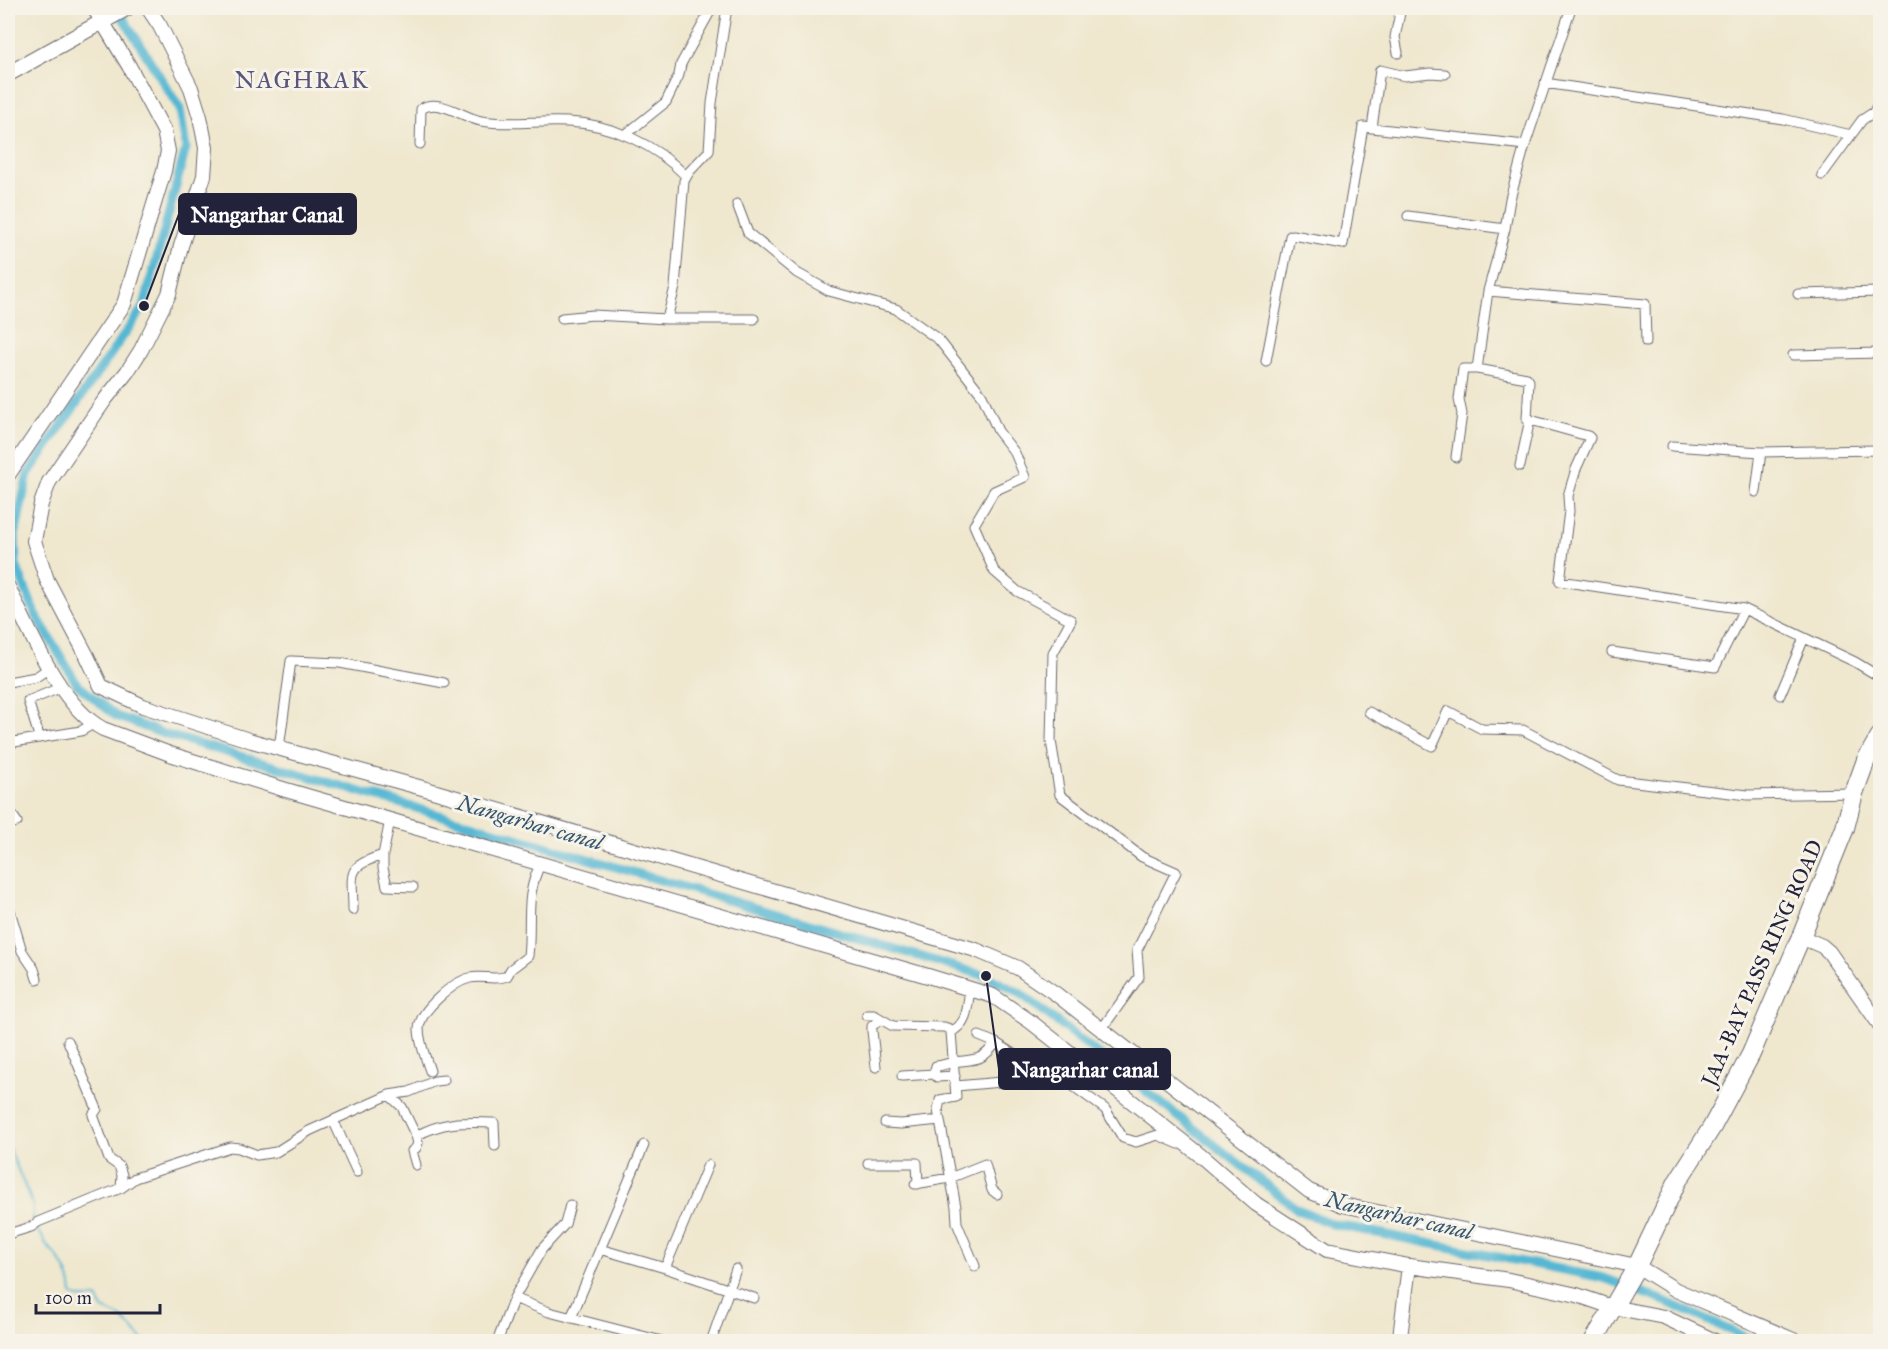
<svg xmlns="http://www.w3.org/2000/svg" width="1888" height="1349" viewBox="0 0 1888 1349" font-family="'IM FELL Great Primer',serif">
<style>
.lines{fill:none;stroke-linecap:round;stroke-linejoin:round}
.stream{stroke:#55b7d3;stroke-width:2}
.canal{stroke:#55b7d3;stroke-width:9}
.street-casing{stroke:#6a676e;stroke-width:11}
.secondary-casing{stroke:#6a676e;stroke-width:16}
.primary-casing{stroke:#6a676e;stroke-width:17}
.highway-casing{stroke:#6a676e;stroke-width:20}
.street{stroke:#fff;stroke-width:9}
.secondary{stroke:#fff;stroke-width:14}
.primary{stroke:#fff;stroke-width:15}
.highway{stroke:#fff;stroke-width:18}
.labels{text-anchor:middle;stroke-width:6;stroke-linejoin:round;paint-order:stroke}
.street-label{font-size:21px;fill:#22223b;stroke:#f7f3e8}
.water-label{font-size:22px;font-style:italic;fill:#345670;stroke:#f7f3e8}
.quarter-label{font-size:24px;letter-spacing:1.5px;fill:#59557e;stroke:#f7f3e8}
.leader{fill:none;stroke:#22223b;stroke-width:2}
.callout-dot{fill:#22223b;stroke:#f7f3e8;stroke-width:2}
.callout{fill:#22223b;stroke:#22223b;stroke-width:2}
.callout-label{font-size:22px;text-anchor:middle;font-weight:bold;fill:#fff}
</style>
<rect width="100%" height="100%" fill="#f7f3e8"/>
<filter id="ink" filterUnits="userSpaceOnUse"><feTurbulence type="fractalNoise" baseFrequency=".0167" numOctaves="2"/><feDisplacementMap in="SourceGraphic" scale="12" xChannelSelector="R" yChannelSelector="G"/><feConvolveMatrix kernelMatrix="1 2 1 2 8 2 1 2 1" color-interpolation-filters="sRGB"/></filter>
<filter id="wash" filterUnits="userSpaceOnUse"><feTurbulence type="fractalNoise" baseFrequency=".008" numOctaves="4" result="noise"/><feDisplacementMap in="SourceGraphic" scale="24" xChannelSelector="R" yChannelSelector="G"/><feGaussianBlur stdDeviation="1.35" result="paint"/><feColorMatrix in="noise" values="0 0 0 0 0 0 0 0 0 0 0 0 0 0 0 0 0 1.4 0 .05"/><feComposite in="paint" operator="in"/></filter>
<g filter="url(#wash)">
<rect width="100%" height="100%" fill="#efe7ce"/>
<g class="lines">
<path class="stream" d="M8,1146L33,1205V1222
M37,1230C43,1236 46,1246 50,1249C62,1261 71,1276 72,1294L78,1298H97L104,1310C127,1316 128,1327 145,1342"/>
<path class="canal" d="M117,8L180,109L186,148L144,306L28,474L15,535L16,565L35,613L77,684L116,716L161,733L986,976L1020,993L1297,1209L1332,1224L1604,1278L1662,1300L1756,1342"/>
</g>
</g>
<g filter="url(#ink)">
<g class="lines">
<g class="street-casing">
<path id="street" d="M1398,53L1395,37L1401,8
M1545,83L1783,119L1851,135
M1372,128L1380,70L1405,76L1430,73L1445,74
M625,135L666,102L679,75L681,64L712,8
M420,144L421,109C438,97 464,118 481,121C510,126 539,120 568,122C612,124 656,145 686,176
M1822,175L1862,120L1874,112L1880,99
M737,204L748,233L797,273L829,291L896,309L939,340L982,395L998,431L1015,453L1025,477L994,491L974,525L994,571L1017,591L1071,620L1053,653L1051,741L1060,795L1142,857L1176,872L1137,950L1139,977L1101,1030
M1408,216L1505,229
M1488,291L1645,304L1646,342
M1798,294L1880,292
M562,318L593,315L667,319H754
M667,319L675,287L684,181L689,172L709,151L712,103L727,8
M1793,355L1880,353
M1266,361L1290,236L1293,235L1343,244L1363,127L1525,145
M1477,369L1488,291L1505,229L1510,199L1525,145L1571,8
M1672,446L1761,452L1880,450
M1456,457L1462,414L1459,399L1463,369H1477L1527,378L1529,381L1527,419L1588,436L1590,438L1576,469L1568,496L1569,511L1560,581L1744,609L1855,662L1880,677
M1520,466L1530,419
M1756,492L1761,452
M1612,652L1715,667L1744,609
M8,682L36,677L49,668
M1780,695L1804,638
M1369,712L1432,746L1448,711L1482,729L1523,730L1618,780L1748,795L1854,793
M39,736L28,701L62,687
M8,743L81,731L93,724
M279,748L291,661L340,663L444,683
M8,824L17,822L10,812
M383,855V868L387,886L413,887
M8,904L22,951L34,969L37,979
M353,910C353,874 344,867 383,855L390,820
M970,988C967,1007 969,1022 951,1032L956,1097L940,1100L938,1110L956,1207L957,1223L975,1266
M867,1015H874L893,1026L944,1027L950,1029L951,1032
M979,1036L996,1043L1035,1068L1069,1083L1105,1109L1123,1138L1136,1142L1158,1135L1179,1144
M68,1041L97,1109L93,1115L109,1159L119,1166L122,1175L121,1188
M876,1067L872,1031V1026L881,1019
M430,1071C426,1058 419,1043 419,1029C419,1011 453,982 470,978C482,975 495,981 507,976L511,969L528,956C532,921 524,896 541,863
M934,1074L937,1077L955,1076
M902,1076L934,1074L936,1066C942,1066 948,1063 954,1062C976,1059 981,1062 996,1043
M956,1086L1024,1080L1035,1068
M389,1095L402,1107L416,1136L418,1143L416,1148L412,1151L416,1165
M333,1120L357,1172
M885,1123L901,1124L940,1120
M416,1136C443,1121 463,1122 494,1123L495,1146
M868,1163H917L918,1184
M915,1184L950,1178L985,1164L992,1190L997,1194
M8,1234L31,1227L38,1222L121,1188L135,1178L230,1147L239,1148L257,1155L276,1152L309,1131L389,1095L409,1092L435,1081L444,1080
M600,1249L665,1268L754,1298
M665,1268L708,1165
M514,1298L549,1312L666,1342
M571,1318L644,1145
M497,1342L514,1298L542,1249L565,1224L570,1205
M711,1342L736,1269"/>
</g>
<g class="secondary-casing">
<path id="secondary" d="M148,8L160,26L191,88L200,117L206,148L204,176L181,246L169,294L141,350L127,372L104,401L49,482L41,504L34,541L47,580L87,656L101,686L143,706L252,741L426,789L976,950L1018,968L1056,994L1309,1191L1343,1205L1637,1266L1676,1290L1798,1342
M8,475L124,304L164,171L168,151L164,131L129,66L94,8
M8,587C29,629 60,707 103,729L170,754L286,790L928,976L993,996L1031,1022L1201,1156L1256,1204L1327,1250L1409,1266L1509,1280L1577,1295L1612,1307L1664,1317L1717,1342
M1801,937L1822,946L1829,952L1880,1025
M1397,1342L1400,1337L1409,1266"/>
</g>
<g class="primary-casing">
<path id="primary" d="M8,74L127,8"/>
</g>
<g class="highway-casing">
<path id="highway" d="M1593,1342L1637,1266L1677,1182L1712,1127L1751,1054L1801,937L1845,828L1854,793L1866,760L1880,736"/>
</g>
<use href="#street" class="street"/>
<use href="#secondary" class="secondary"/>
<use href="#primary" class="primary"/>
<use href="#highway" class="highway"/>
</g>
</g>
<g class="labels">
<g class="street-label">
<text transform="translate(1762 963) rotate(-66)" y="7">JAA-BAY PASS RING ROAD</text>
</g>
<g class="water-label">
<text transform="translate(530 822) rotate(16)" y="8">Nangarhar canal</text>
<text transform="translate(1399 1215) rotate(13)" y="8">Nangarhar canal</text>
</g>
<g class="quarter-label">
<text x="302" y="88">NAGHRAK</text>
</g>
</g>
<path class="leader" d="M144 306L179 214M986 976L999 1069"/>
<g class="callout-dot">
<circle cx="144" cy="306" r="6"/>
<circle cx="986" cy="976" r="6"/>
</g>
<g class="callout">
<rect x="179" y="194" width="177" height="40" rx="6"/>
<rect x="999" y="1049" width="171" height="40" rx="6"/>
</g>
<g class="callout-label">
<text x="267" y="222">Nangarhar Canal</text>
<text x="1085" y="1077">Nangarhar canal</text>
</g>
<rect width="1888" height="1349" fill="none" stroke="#f7f3e8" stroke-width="30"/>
<path d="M36 1304v9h124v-9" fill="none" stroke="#22223b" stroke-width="3"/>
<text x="45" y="1304" font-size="18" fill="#22223b" stroke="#f7f3e8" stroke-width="4.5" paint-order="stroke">100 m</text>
</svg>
